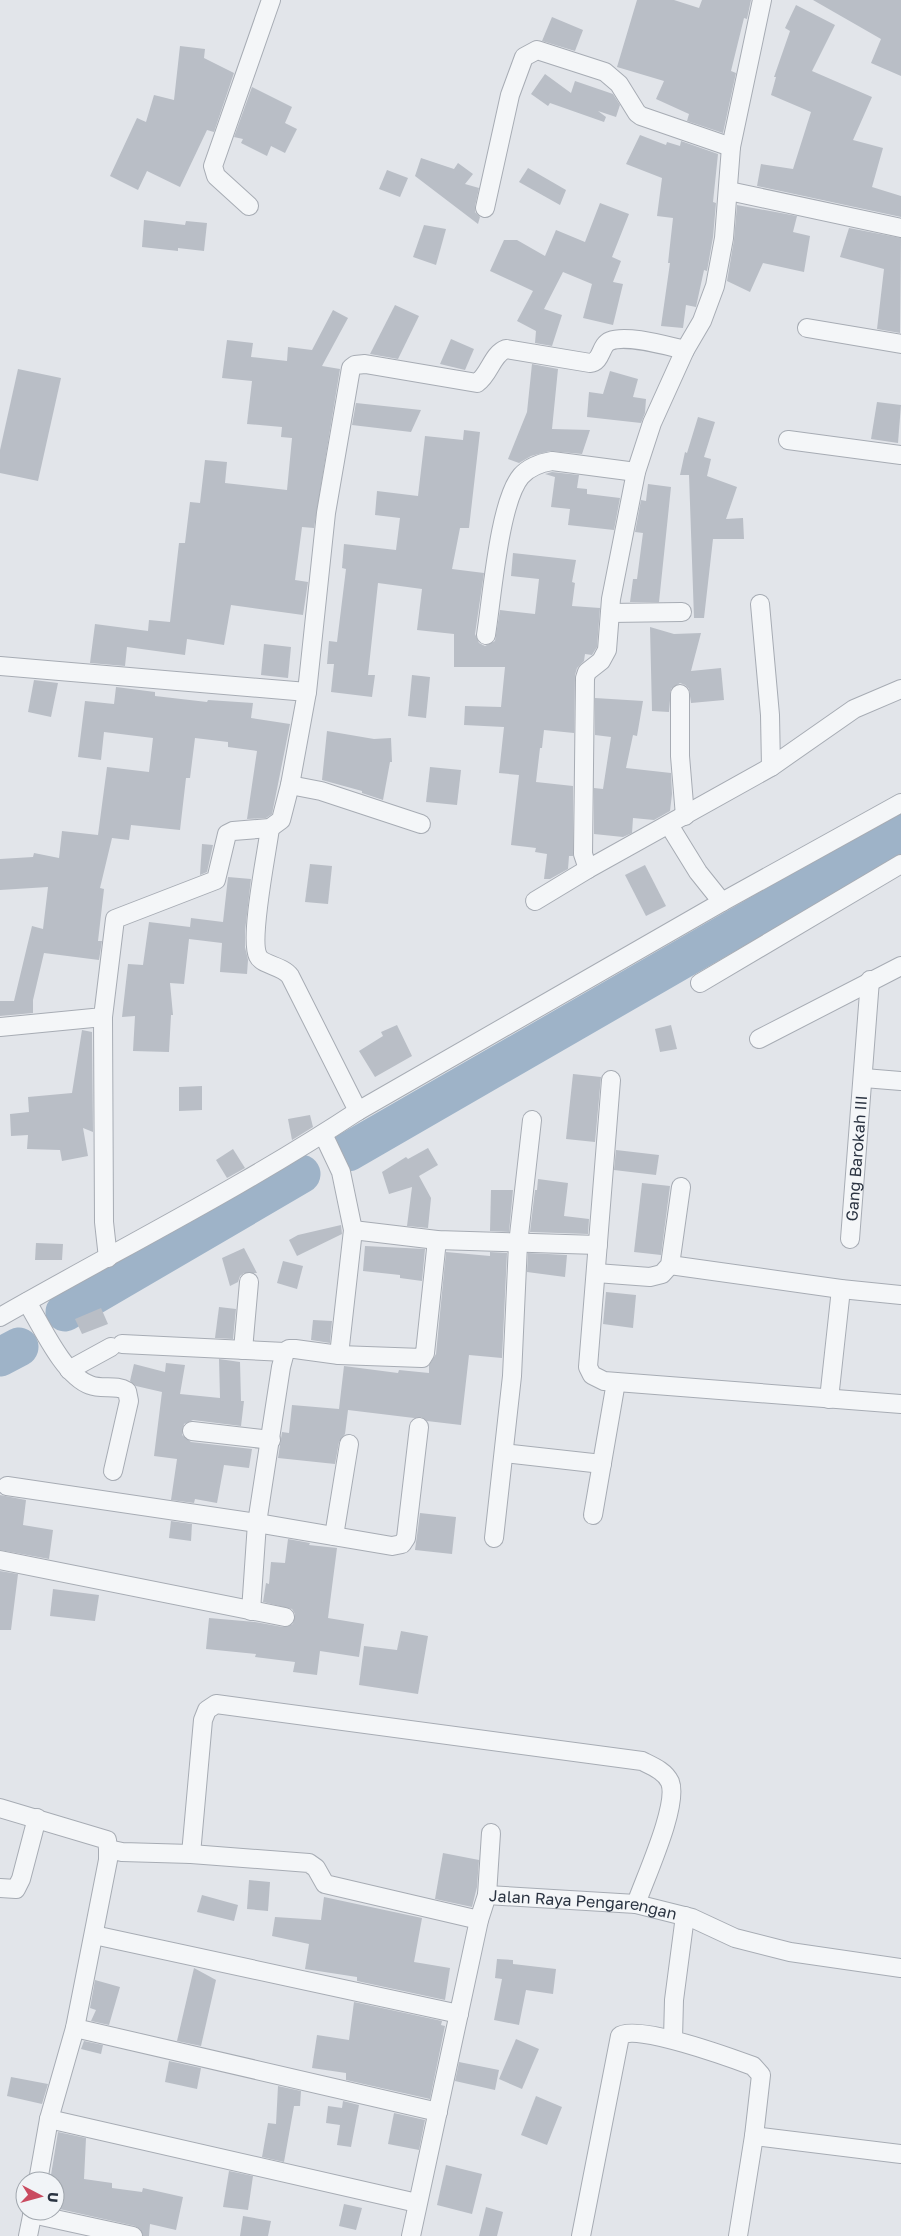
<svg xmlns="http://www.w3.org/2000/svg" width="901" height="2236" viewBox="0 0 901 2236" font-family="'Golos Text',sans-serif">
	<style>
		.lines { fill: none; stroke-linecap: round; stroke-linejoin: round }
		.river { stroke: #9eb3c8; stroke-width: 39 }
		.building { fill: #b9bec6 }
		.street-casing { stroke: #a7acb4; stroke-width: 20 }
		.street { stroke: #f4f6f8; stroke-width: 18 }
		.labels { text-anchor: middle; dominant-baseline: central; stroke-width: 4; stroke-linejoin: round; paint-order: stroke }
		.street-label { font-size: 16px; fill: #2a3341; stroke: #f1f4f7 }
	</style>
	<rect width="100%" height="100%" fill="#e2e5ea"/>
	<g class="lines">
		<g class="river">
			<path d="M348 1152 901 833"/>
			<path d="M65 1312 301 1174"/>
			<path d="M0 1357 19 1347"/>
		</g>
	</g>
	<g class="building">
		<path d="M637 0H674L699 8 702 0H751L747 19 744 18 731 71 736 73 723 133 687 121 689 114 656 99 664 81 617 67Z"/>
		<path d="M813 0H901V76L871 63 881 39Z"/>
		<path d="M796 5 835 25 812 71 872 97 853 140 883 148 872 187 901 196V217L757 186 761 164 793 169 811 112 771 95 776 77H774L790 31 785 28Z"/>
		<path d="M552 17 583 30 575 51 542 41Z"/>
		<path d="M180 46 205 49 204 58 234 73 214 132 207 130 180 187 147 171 138 190 110 176 137 118 146 122 154 95 174 100Z"/>
		<path d="M545 74 571 93 575 81 613 94 620 105 616 117 598 111 606 117 604 122 550 103 548 106 531 94Z"/>
		<path d="M252 87 292 107 285 123 297 129 285 153 271 146 267 156 241 143 243 139 234 137Z"/>
		<path d="M640 135 666 145 667 142 680 146 681 141 718 154 713 202 716 203 713 237 707 271 704 270 696 307 686 305 683 328 661 326 670 263H668L673 218 657 216 662 178 626 164Z"/>
		<path d="M421 158 454 169 458 163 473 174 465 184 479 188 475 206V212L480 217 478 224 415 176Z"/>
		<path d="M528 168 566 190 560 205 519 182Z"/>
		<path d="M387 170 408 178 400 197 379 189Z"/>
		<path d="M600 203 629 214 612 257 621 261 613 282 623 284 613 325 583 318 592 284 563 272 544 309 562 315 552 346 535 343 536 331 517 321 533 291 490 271 504 240H517L545 256 556 230 585 242Z"/>
		<path d="M737 205 797 216 793 232 810 236 804 272 763 263 750 292 727 281 734 240Z"/>
		<path d="M144 220 185 225 186 221 207 223 204 251 178 248V251L142 247Z"/>
		<path d="M424 225 446 229 436 265 413 257Z"/>
		<path d="M849 228 901 238 900 333 877 329 884 269 840 257Z"/>
		<path d="M395 305 419 316 398 359 370 354Z"/>
		<path d="M333 310 348 318 322 366 340 369 314 528 302 527 295 580 308 582 303 615 231 605 224 645 187 639 185 655 127 647 125 666 90 663 95 624 148 631 149 620 170 622 179 543H185L190 502 200 503 205 460 227 462 225 483 287 490 292 438 281 437 282 427 247 424 252 381 222 378 227 340 253 343 251 357 287 361 288 347 312 350Z"/>
		<path d="M451 339 474 349 465 370 440 364Z"/>
		<path d="M532 364 558 369 552 429 590 430 582 454 550 451 531 456 519 463 508 459 527 412Z"/>
		<path d="M18 369 61 378 38 481 0 473V450Z"/>
		<path d="M610 371 638 379 633 397 646 399 645 413 641 423 587 417 589 392 603 394Z"/>
		<path d="M877 402 901 405 898 443 871 439Z"/>
		<path d="M356 403 421 410 411 432 352 425Z"/>
		<path d="M698 417 715 422 704 457 711 459 707 476 737 487 726 519 743 518 744 539H713L704 618H694L689 475H680L685 452 687 453Z"/>
		<path d="M464 430 480 432 469 528H460L452 569 484 573 475 634 479 643 485 646 495 641 500 610 535 614 539 579 511 576 513 553 576 560 572 582 575 583 572 606 600 608 597 647 592 655 585 654 584 661 577 668 575 675 574 733 544 730 542 748H540L536 782 573 786V856H569L568 869 550 879H544L547 854 535 852 536 848 511 845 519 775 499 773 504 727 464 725 465 706 501 707 505 667H454V634L417 630 422 589 378 583 368 675H375L372 697 331 692 334 664H327L329 641 337 642 346 569 342 568 344 544 396 550 400 518 375 515 377 491 418 496 425 436 463 440Z"/>
		<path d="M552 472 579 475 577 488 587 489V494L620 498 614 530 568 525 570 509 551 507 555 477 545 474Z"/>
		<path d="M648 484 671 487 659 602H630L633 579H637L643 533 635 532 641 500 646 501Z"/>
		<path d="M650 627 674 634 701 633 691 671 721 668 724 700 691 703 689 689 685 685 680 683 671 689 669 712 652 711Z"/>
		<path d="M264 644 291 647 288 678 261 675Z"/>
		<path d="M412 675 430 677 426 718 408 716Z"/>
		<path d="M34 680 58 683 51 717 28 712Z"/>
		<path d="M116 687 155 692V696L207 702 208 700 253 703 251 718 290 724 272 814 266 818 247 819 257 751 228 747V742L195 738 190 778H186L180 830 131 825 129 840 112 838 100 888 104 889 98 941H102L99 960 44 953 33 1000V1013L0 1016V1001H14L32 926 43 929 48 887 0 890V859L33 857 34 853 59 858 62 831 98 835 107 767 149 772 153 738 104 732 101 760 78 757 85 701 114 704Z"/>
		<path d="M595 698 643 701 637 736 633 735 626 768 671 773 672 794 670 811 654 820 633 818 632 833 623 837 594 834V788L603 789 611 737 595 735Z"/>
		<path d="M327 731 374 739 391 738 392 762H390L383 800 362 793V791L322 780Z"/>
		<path d="M430 767 461 770 457 805 426 802Z"/>
		<path d="M202 844 213 845 207 872 200 875Z"/>
		<path d="M310 864 332 866 328 904 305 902Z"/>
		<path d="M645 865 666 906 646 916 625 875Z"/>
		<path d="M228 877 251 879 245 931V947L248 960 247 974 220 972 222 943 189 939 184 984 170 983 173 1015H171L169 1052 133 1051 135 1016 122 1017 128 964 143 965 149 922 190 927 191 918 223 922Z"/>
		<path d="M397 1025 412 1056 375 1077 359 1051 383 1036 381 1032Z"/>
		<path d="M671 1025 677 1049 660 1052 655 1029Z"/>
		<path d="M82 1030 92 1032 93 1132 83 1128 88 1156 62 1161 60 1150 27 1149 28 1135 11 1136 10 1114 29 1112 28 1097 72 1093Z"/>
		<path d="M573 1074 601 1077 595 1142 566 1139Z"/>
		<path d="M202 1086V1110L179 1111V1087Z"/>
		<path d="M310 1115 313 1127 292 1140 288 1119Z"/>
		<path d="M428 1148 438 1165 419 1176 431 1198 428 1228 407 1226 412 1187 389 1194 382 1172 406 1157 408 1159Z"/>
		<path d="M233 1149 245 1168 227 1178 216 1160Z"/>
		<path d="M616 1150 659 1155 656 1175 614 1170Z"/>
		<path d="M538 1179 568 1183 564 1216 589 1219 588 1234 530 1232 535 1190H537Z"/>
		<path d="M642 1183 670 1186 661 1255 634 1252Z"/>
		<path d="M491 1190H513L509 1232 490 1231Z"/>
		<path d="M341 1225 342 1234 297 1256 289 1240 298 1235Z"/>
		<path d="M36 1243 63 1244 62 1260H35Z"/>
		<path d="M365 1246 425 1249 422 1281 400 1278V1275L363 1271Z"/>
		<path d="M244 1248 257 1273H244L240 1276 238 1282 230 1286 222 1258Z"/>
		<path d="M446 1252 490 1256V1252L507 1253 502 1358 469 1355 461 1425 427 1421 421 1417 414 1418 348 1410 345 1434 339 1442 335 1464 278 1458 282 1432 289 1433 292 1405 339 1409 344 1366 398 1373 399 1370 429 1373V1365L436 1354Z"/>
		<path d="M528 1253 567 1255 565 1277 527 1272Z"/>
		<path d="M283 1261 303 1266 297 1289 277 1283Z"/>
		<path d="M606 1292 636 1295 633 1328 603 1324Z"/>
		<path d="M219 1307 236 1309 233 1339 215 1338Z"/>
		<path d="M101 1308 108 1324 82 1334 75 1319Z"/>
		<path d="M313 1320 332 1321 330 1343 311 1340Z"/>
		<path d="M219 1359 240 1362 241 1401H244L241 1426 193 1420 184 1424 182 1435 191 1442 252 1449 249 1468 224 1465 217 1503 195 1499 194 1503 171 1500 177 1459 154 1456 162 1392 136 1386 130 1381 134 1364 165 1372 166 1363 185 1365 180 1394 220 1398Z"/>
		<path d="M0 1495 26 1500 23 1525 53 1530 49 1559 0 1550Z"/>
		<path d="M420 1513 456 1517 452 1554 415 1550Z"/>
		<path d="M171 1521 192 1524 191 1541 169 1538Z"/>
		<path d="M288 1539 310 1543 309 1545 337 1548 328 1618 364 1624 359 1657 320 1651 317 1675 293 1672 295 1662 255 1657 256 1654 206 1649 209 1618 255 1622 283 1627 293 1624 295 1614 292 1609 263 1602 266 1583 269 1584 271 1562 285 1563Z"/>
		<path d="M0 1571 18 1574 11 1630H0Z"/>
		<path d="M53 1589 99 1595 95 1621 50 1616Z"/>
		<path d="M401 1631 428 1636 418 1694 359 1685 364 1646 397 1650Z"/>
		<path d="M443 1853 479 1860 477 1887 472 1907 435 1899Z"/>
		<path d="M249 1880 270 1882 268 1911 247 1909Z"/>
		<path d="M202 1895 238 1905 234 1921 197 1912Z"/>
		<path d="M324 1897 422 1918 414 1962 450 1968 445 2000 357 1981V1977L305 1969 309 1944 272 1936 275 1917 321 1920Z"/>
		<path d="M497 1959 513 1960V1964L556 1969 553 1994 526 1990 519 2025 494 2020 502 1979 495 1978Z"/>
		<path d="M194 1968 216 1980 201 2046 177 2041Z"/>
		<path d="M95 1980 120 1987 109 2025 91 2021 96 2010 90 2008Z"/>
		<path d="M354 2002 442 2021 441 2025 445 2026 430 2099 346 2080V2073L312 2068 317 2035 349 2040Z"/>
		<path d="M516 2039 539 2049 522 2089 499 2079Z"/>
		<path d="M84 2041 103 2045 101 2054 81 2049Z"/>
		<path d="M169 2061 201 2068 197 2089 165 2082Z"/>
		<path d="M459 2062 499 2070 495 2090 455 2081Z"/>
		<path d="M11 2077 48 2084 42 2104 7 2096Z"/>
		<path d="M278 2086 301 2091 300 2106H294L284 2162 262 2157 268 2123 276 2124Z"/>
		<path d="M536 2096 562 2107 547 2145 521 2135Z"/>
		<path d="M343 2101 359 2105 351 2147 337 2145 340 2125 326 2123 328 2106 342 2108Z"/>
		<path d="M394 2113 425 2120 419 2150 388 2144Z"/>
		<path d="M58 2132 86 2138 84 2179 112 2183V2188L142 2192 143 2188 183 2197 176 2230 150 2224 149 2236H143L140 2229 135 2226 55 2208V2181H50Z"/>
		<path d="M446 2165 482 2174 472 2214 437 2205Z"/>
		<path d="M229 2171 253 2176 248 2210 223 2207Z"/>
		<path d="M344 2204 362 2208 356 2230 339 2226Z"/>
		<path d="M486 2207 503 2212 497 2236H479Z"/>
		<path d="M243 2216 271 2221 268 2236H240Z"/>
	</g>
	<g class="lines">
		<g class="street-casing">
			<g id="street">
				<path d="M762 0 731 147 724 238 715 286 702 321 685 350 652 423 636 472 611 599 607 650 601 661 587 672 585 678 583 854 588 869 771 767 854 709 901 689"/>
				<path d="M729 191 901 228"/>
				<path d="M249 206 216 176 213 166 271 0"/>
				<path d="M485 208 510 95 524 57 537 50 605 72 619 84 637 113 641 116 731 147"/>
				<path d="M807 328 901 344"/>
				<path d="M788 440 901 455"/>
				<path d="M760 604 770 715 771 767"/>
				<path d="M610 613 682 612"/>
				<path d="M486 635C492 598 499 502 521 476 529 467 540 463 552 461L636 472"/>
				<path d="M0 666 307 692"/>
				<path d="M680 694V756L685 816"/>
				<path d="M290 785 321 791 421 824"/>
				<path d="M669 825 698 872 722 902"/>
				<path d="M270 828C267 852 249 939 258 956 262 965 283 966 290 976L358 1111"/>
				<path d="M535 901 588 869"/>
				<path d="M700 983 901 864"/>
				<path d="M103 1017 104 1222 108 1258"/>
				<path d="M0 1027 103 1017 115 919 216 880 227 834 233 831 270 828 281 820 290 785 307 692 326 513 351 368 355 365 365 364 477 383C490 374 492 354 506 349L590 363C602 362 600 345 610 341 627 334 667 346 685 350"/>
				<path d="M759 1039 901 966"/>
				<path d="M864 1078 901 1081"/>
				<path d="M611 1080 588 1367 592 1375 604 1381 901 1404"/>
				<path d="M323 1134 341 1172 353 1230 339 1355"/>
				<path d="M353 1230 437 1240 598 1245"/>
				<path id="s1" d="M850 1239 870 980"/>
				<path d="M670 1265 841 1289 901 1295"/>
				<path d="M596 1273 650 1277 662 1274 670 1265 681 1187"/>
				<path d="M27 1302C41 1325 64 1376 90 1385 102 1390 116 1384 127 1391L129 1401 113 1471"/>
				<path d="M0 1317C119 1249 243 1187 358 1111L722 902 901 803"/>
				<path d="M122 1344 285 1352 289 1349H295L339 1355 422 1358 425 1353 437 1240"/>
				<path d="M243 1350 249 1282"/>
				<path d="M69 1370 111 1347"/>
				<path d="M829 1399 841 1289"/>
				<path d="M192 1431 271 1440"/>
				<path d="M504 1453 602 1464"/>
				<path d="M7 1486 257 1523 392 1546 402 1544 406 1538 419 1427"/>
				<path d="M593 1515 616 1382"/>
				<path d="M334 1536 349 1444"/>
				<path d="M494 1538 512 1376 518 1244 532 1120"/>
				<path d="M0 1560 285 1617"/>
				<path d="M251 1611 257 1523 281 1367 285 1352"/>
				<path d="M0 1808 107 1840 108 1849"/>
				<path d="M191 1854 203 1720 207 1710 216 1704 642 1761C652 1766 665 1771 670 1782 679 1805 645 1878 636 1904"/>
				<path d="M0 1888 16 1889 21 1879 37 1818"/>
				<path d="M487 1895 491 1833"/>
				<path d="M94 1935 459 2014"/>
				<path d="M75 2028 438 2112"/>
				<path d="M673 2039 674 2000 685 1916"/>
				<path d="M49 2119 417 2203"/>
				<path d="M754 2136 901 2154"/>
				<path d="M38 2181 49 2119 75 2028 108 1860V1849L122 1852 191 1854 309 1863 316 1868 325 1884 479 1920"/>
				<path d="M32 2214 133 2236"/>
				<path d="M28 2236 33 2211"/>
				<path id="s2" d="M411 2236 479 1920 487 1895 636 1904 692 1918 735 1938 790 1952 901 1968"/>
				<path d="M581 2236 620 2036C633 2022 734 2059 753 2066L761 2075 754 2136 738 2236"/>
			</g>
		</g>
		<use href="#street" class="street"/>
	</g>
	<g class="labels">
		<g class="street-label">
			<text stroke="none"><textPath href="#s1" startOffset="81">Gang Barokah III</textPath></text>
			<text stroke="none"><textPath href="#s2" startOffset="446">Jalan Raya Pengarengan</textPath></text>
		</g>
	</g>
	<g transform="translate(40 2196) rotate(96)"><circle r="24" fill="#f1f4f7" stroke="#a1a7ae"/>
	<path d="M0-4L9 19L0 12L-9 19Z" fill="#ca4b60"/>
	<text y="-8" font-size="14" font-weight="bold" text-anchor="middle" fill="#2a3341">U</text>
	</g>
</svg>
